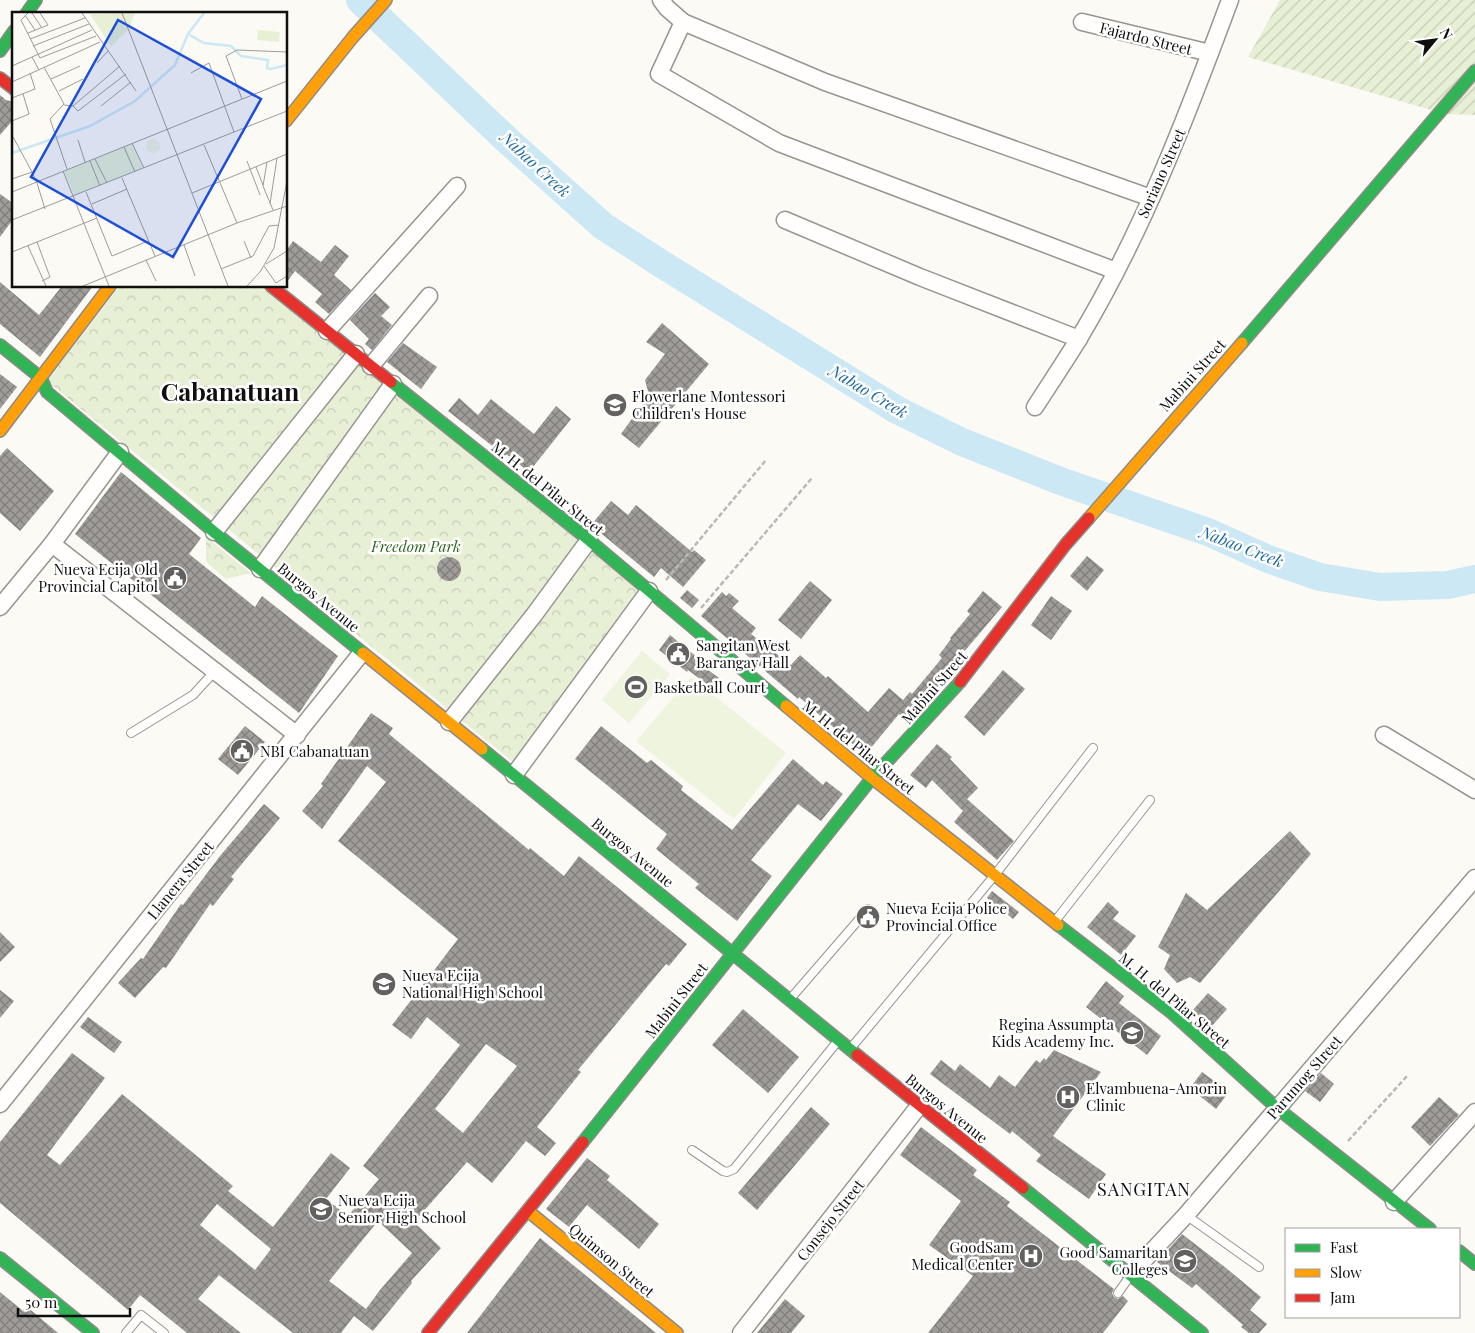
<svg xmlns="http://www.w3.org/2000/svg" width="1475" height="1333" viewBox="0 0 1475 1333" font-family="'Playfair Display',serif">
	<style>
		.park { fill: url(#park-crowns) }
		.garden { fill: url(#garden-furrows) }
		.pitch { fill: #eff4df }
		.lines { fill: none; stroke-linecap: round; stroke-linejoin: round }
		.river { stroke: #cce8f4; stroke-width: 28 }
		.building { fill: url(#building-cross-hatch); fill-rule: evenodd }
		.lane-casing { stroke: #969592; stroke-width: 10 }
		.street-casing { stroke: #969592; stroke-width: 19 }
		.fast-casing { stroke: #8c8b89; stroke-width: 14 }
		.slow-casing { stroke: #8c8b89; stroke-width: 14 }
		.jam-casing { stroke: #8c8b89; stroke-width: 14 }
		.path { stroke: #b9b9b8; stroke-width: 2.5; stroke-dasharray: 5 2.5; stroke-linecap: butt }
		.lane { stroke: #fffefd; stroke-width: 8 }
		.street { stroke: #fffefd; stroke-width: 16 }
		.fast { stroke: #30b455; stroke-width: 11 }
		.slow { stroke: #ff9f0a; stroke-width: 11 }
		.jam { stroke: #e5322d; stroke-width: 11 }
		.labels { text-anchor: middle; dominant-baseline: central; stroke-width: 5; stroke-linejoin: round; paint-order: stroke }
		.street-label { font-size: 15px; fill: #0f0f0f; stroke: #fff }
		.poi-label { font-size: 15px; fill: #0f0f0f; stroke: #fff; text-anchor: start }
		.park-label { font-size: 15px; font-style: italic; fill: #326520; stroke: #fff }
		.water-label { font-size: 16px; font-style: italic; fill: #1b6b9d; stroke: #fff }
		.quarter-label { font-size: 18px; letter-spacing: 1px; fill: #0f0f0f; stroke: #fff }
		.town-label { font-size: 25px; font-weight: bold; fill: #0f0f0f; stroke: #fff }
		.inset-river { fill: none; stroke: #cce8f4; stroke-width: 2.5 }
		.inset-road { fill: none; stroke: #9d9c98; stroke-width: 1 }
		.view { fill: #1d4ed8; fill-opacity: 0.15; stroke: #1d4ed8; stroke-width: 2.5 }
		.inset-edge { fill: none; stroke: #0f0f0f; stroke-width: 2.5 }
	</style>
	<defs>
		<pattern id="park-crowns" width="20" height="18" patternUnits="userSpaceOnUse" patternTransform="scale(1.25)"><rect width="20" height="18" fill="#e7f0d5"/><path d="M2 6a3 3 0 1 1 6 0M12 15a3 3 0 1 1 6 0" fill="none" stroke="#c5cdb6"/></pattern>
		<pattern id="garden-furrows" width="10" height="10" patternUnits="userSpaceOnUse" patternTransform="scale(1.25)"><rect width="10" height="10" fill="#e7f0d5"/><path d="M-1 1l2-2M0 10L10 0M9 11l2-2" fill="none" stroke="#c5cdb6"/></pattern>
		<pattern id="building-cross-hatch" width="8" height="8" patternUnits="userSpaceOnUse" patternTransform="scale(1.25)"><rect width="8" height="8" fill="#9f9c99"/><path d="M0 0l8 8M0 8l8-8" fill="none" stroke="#807e7b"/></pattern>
	</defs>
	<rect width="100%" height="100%" fill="#fcfaf4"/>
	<g class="park">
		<path d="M120 286H264L644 593 514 763 47 381Z"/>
		<path d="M206 537 251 573 226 579 206 562Z"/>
	</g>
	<path class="garden" d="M1280 0H1475V115L1445 114 1248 57Z"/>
	<g class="pitch">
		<path d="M642 651 670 674 629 723 602 700Z"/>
		<path d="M691 677 786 753 734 819 636 741Z"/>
	</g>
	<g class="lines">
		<path class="river" d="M360 0 507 140 603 226 660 263 897 410 962 442 1063 482 1208 532 1268 559 1320 577 1380 587 1448 585 1475 579"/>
	</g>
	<g class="building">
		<path d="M0 95 6 100 14 102V119L0 135Z"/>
		<path d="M0 194 14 204V218L0 237Z"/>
		<path d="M293 241 321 262 335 245 349 256 334 275 351 290 329 314 315 302 322 294 295 271 287 282 286 281V251Z"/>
		<path d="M0 282 39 315 62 286H93L40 357 0 324Z"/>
		<path d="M375 293 390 307 381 316 392 325 372 350 365 344 369 339 350 320Z"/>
		<path d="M662 323 709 364 639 448 621 434 649 395 645 380 665 354 646 342Z"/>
		<path d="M403 343 437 367 421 389 387 362Z"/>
		<path d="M0 374 17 387 0 409Z"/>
		<path d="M459 398 478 415 491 399 534 434 556 406 571 419 529 472 506 454 505 456 448 411Z"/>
		<path d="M7 448 54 491 20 531 0 513V456Z"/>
		<path d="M121 472 201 538 189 554 255 607 262 596 338 656 299 713 75 534Z"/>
		<path d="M611 501 628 515 636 505 692 552 694 550 706 560 683 587 661 568 654 577 591 525Z"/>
		<path d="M1087 556 1104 570 1087 591 1070 576Z"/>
		<circle cx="449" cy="569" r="12"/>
		<path d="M810 581 832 600 801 639 778 620Z"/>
		<path d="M687 590 699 600 692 608 680 598Z"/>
		<path d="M983 591 1002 607 963 653 944 680 907 721 899 714 865 755 799 697 798 699 701 616 722 592 726 596 729 593 739 601 732 608 756 628 751 634 791 665 800 655 826 678 828 676 868 712 889 688 903 700 910 692 912 694 942 658 939 655 951 639 950 638 970 614 967 611Z"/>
		<path d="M1051 596 1072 611 1051 640 1031 625Z"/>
		<path d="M670 635 698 658 696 661 719 678 712 688 688 670 687 672 659 650Z"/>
		<path d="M1003 670 1025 689 984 736 964 717Z"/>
		<path d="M371 713 393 728 389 734 529 850 530 848 564 876 579 856 687 944 669 966 666 964 578 1070 581 1072 537 1127 556 1143 545 1156 526 1141 492 1183 467 1162 414 1222 441 1248 411 1281 412 1283 373 1331 354 1316 341 1333H293L219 1275 198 1299 241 1333H187L140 1295 128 1310 0 1203V1142L72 1053 105 1078 47 1155 60 1165 122 1094 233 1186 228 1191 273 1227 331 1153 350 1168 326 1199 348 1216 379 1179 363 1166 460 1045 427 1017 411 1039 392 1025 458 939 338 841 386 782 367 766 322 829 302 811 323 786 321 784ZM486 1044 517 1066 463 1133 435 1109ZM217 1204 271 1249 255 1270 200 1225ZM378 1221 412 1253 380 1290 366 1309 329 1281Z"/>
		<path d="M245 726 265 742 238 775 218 759Z"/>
		<path d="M601 726 647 763 651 760 683 786 681 790 732 830 793 759 823 785 826 781 843 794 821 821 798 804 751 860 772 876 737 921 695 888 699 884 656 849 667 834 575 759Z"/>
		<path d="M937 744 952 757 950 759 978 788 967 799 1014 841 997 860 954 822 963 811 932 780 926 788 910 775Z"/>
		<path d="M264 804 280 818 231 877 234 879 213 906 210 904 166 968 163 967 135 998 118 983 141 958 143 959 181 904 183 905 220 856Z"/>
		<path d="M1290 831 1311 854 1200 983 1190 977 1177 983 1164 969 1170 955 1158 947 1186 893 1207 910Z"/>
		<path d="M992 891 1019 912 1013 919 987 898Z"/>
		<path d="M1108 902 1119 912 1113 919 1136 936 1121 955 1087 927Z"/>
		<path d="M0 932 15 947 0 962Z"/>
		<path d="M1106 981 1124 996 1119 1003 1161 1036 1147 1055 1086 1007Z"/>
		<path d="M0 990 14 1001 0 1018Z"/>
		<path d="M1208 993 1227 1009 1211 1027 1192 1011Z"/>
		<path d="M743 1009 799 1057 768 1093 712 1045Z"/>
		<path d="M88 1017 122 1042 114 1053 80 1027Z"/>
		<path d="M1054 1050 1101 1072 1053 1136 1106 1174 1089 1199 1036 1161 1041 1155 1012 1131 1010 1134 930 1074 941 1060 955 1071 960 1064 990 1088 999 1075 1015 1087 1036 1060 1040 1063 1044 1058 1046 1060Z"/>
		<path d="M1202 1072 1229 1092 1216 1109 1190 1088Z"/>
		<path d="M1321 1073 1334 1084 1320 1102 1305 1091Z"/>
		<path d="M1439 1097 1459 1115 1430 1146 1411 1127Z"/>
		<path d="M811 1107 830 1124 757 1210 738 1193Z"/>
		<path d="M921 1127 977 1170 973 1175 1010 1202 1007 1206 1114 1289 1112 1293 1114 1297 1118 1299 1123 1296 1128 1301 1103 1333H928L973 1276 929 1245 961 1201 900 1155Z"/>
		<path d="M587 1158 610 1176 607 1180 659 1224 639 1249 587 1205 569 1227 546 1209Z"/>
		<path d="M1182 1234 1226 1268 1261 1297 1250 1310 1267 1324 1259 1333H1249L1241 1327 1243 1325 1196 1284 1192 1288 1157 1262Z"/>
		<path d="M540 1238 656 1333H467Z"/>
		<path d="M0 1292 23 1311 26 1306 58 1333H0Z"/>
		<path d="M785 1299 805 1316 791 1333H757Z"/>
	</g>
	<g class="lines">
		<g class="lane-casing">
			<g id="lane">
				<path d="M131 733 193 695 215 671"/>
				<path d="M1056 920 1150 800"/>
				<path d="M791 998 868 909"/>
				<path d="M851 1048 994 876 1093 748"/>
				<path d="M692 1150 723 1171 727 1172 734 1169 837 1042"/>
				<path d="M1186 1215 1259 1267"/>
				<path d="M1118 1293 1130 1276"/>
				<path d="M126 1333 141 1315 164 1333"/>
			</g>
		</g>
		<g class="street-casing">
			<g id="street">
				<path d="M661 0 667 8 683 22 659 74 779 143 1116 271"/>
				<path d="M683 22 825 82 1151 198"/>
				<path d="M1082 22 1210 53"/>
				<path d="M785 220 920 277 1079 339"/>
				<path d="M327 331 457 186"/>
				<path d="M371 366 429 296"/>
				<path d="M1035 407C1049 385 1064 363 1078 340 1142 234 1187 116 1230 0"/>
				<path d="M214 532 356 354"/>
				<path d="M52 544 297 735"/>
				<path d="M260 569 393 384"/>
				<path d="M0 607 52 544 120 452"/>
				<path d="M449 722 534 615 589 540"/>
				<path d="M1384 735 1475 790"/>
				<path d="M514 775 649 591"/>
				<path d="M0 1104 360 655"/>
				<path d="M1394 1202 1475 1112"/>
				<path d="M1131 1274 1186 1215 1475 878"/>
				<path d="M741 1333 919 1106"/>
			</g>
		</g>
		<g class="fast-casing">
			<g id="fast">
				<path d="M26 14 36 0"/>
				<path d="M0 51 14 31"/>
				<path d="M1242 343 1475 71"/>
				<path d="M0 345 41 378 47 392 214 532 363 653"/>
				<path d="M391 382 589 540 786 706"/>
				<path d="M482 749 857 1055"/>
				<path d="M1058 925 1172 1013 1277 1108 1430 1229"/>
				<path d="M583 1142 872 778 960 682"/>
				<path d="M1023 1188 1202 1333"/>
				<path d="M1459 1251 1475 1264"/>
				<path d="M0 1258 93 1333"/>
			</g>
		</g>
		<g class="slow-casing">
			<g id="slow">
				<path d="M286 121 353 37 386 0"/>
				<path d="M0 431 110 286"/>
				<path d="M1089 518 1242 343"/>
				<path d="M363 653 482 749"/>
				<path d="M786 706 872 778 1058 925"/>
				<path d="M528 1211 677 1333"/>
			</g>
		</g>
		<g class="jam-casing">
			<g id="jam">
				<path d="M0 78 14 89"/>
				<path d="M271 286 391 382"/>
				<path d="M960 682 1066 544 1089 518"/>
				<path d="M857 1055 1023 1188"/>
				<path d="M428 1333 583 1142"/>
			</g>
		</g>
		<g class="path">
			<path d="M666 580 766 460"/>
			<path d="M701 608 812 478"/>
			<path d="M1348 1141 1408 1075"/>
		</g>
		<use href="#lane" class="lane"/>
		<use href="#street" class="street"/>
		<use href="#fast" class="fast"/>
		<use href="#slow" class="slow"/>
		<use href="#jam" class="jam"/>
	</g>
	<defs>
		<g id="school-disc" transform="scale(1.25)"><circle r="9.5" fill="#62615f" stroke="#fff"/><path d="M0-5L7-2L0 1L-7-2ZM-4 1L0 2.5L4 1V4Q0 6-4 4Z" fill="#fff"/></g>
		<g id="civic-disc" transform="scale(1.25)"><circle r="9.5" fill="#62615f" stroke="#fff"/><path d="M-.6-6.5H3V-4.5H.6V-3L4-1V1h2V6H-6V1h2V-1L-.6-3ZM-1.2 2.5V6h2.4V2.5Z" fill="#fff"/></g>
		<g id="stadium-disc" transform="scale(1.25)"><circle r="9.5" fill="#62615f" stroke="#fff"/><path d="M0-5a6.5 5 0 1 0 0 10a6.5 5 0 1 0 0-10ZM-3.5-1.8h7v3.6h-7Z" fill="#fff"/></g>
		<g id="hospital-disc" transform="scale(1.25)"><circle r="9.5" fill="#62615f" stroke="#fff"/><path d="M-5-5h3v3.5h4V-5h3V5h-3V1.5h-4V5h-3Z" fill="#fff"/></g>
		<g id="university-disc" transform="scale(1.25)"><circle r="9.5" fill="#62615f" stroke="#fff"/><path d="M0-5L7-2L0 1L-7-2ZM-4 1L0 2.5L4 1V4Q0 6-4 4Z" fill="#fff"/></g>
	</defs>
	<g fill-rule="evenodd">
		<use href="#school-disc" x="615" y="405"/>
		<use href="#civic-disc" x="175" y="578"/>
		<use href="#civic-disc" x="678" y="654"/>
		<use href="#stadium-disc" x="636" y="687"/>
		<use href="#civic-disc" x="242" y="751"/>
		<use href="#civic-disc" x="868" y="917"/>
		<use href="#school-disc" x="384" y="984"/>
		<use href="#school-disc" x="1132" y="1033"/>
		<use href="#hospital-disc" x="1068" y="1097"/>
		<use href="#school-disc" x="321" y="1209"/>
		<use href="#hospital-disc" x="1031" y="1256"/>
		<use href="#university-disc" x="1185" y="1261"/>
	</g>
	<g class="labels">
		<g class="street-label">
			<text transform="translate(1146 38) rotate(14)">Fajardo Street</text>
			<text transform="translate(1161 173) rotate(-66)">Soriano Street</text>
			<text transform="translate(1192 375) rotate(-48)">Mabini Street</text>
			<text transform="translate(548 488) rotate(39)">M. H. del Pilar Street</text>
			<text transform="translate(319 597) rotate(39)">Burgos Avenue</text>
			<text transform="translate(934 687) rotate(-49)">Mabini Street</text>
			<text transform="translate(859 747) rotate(39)">M. H. del Pilar Street</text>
			<text transform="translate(633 852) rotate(39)">Burgos Avenue</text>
			<text transform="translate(180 880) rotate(-51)">Llanera Street</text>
			<text transform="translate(676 1000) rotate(-52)">Mabini Street</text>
			<text transform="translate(1175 1000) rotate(40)">M. H. del Pilar Street</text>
			<text transform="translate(1304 1077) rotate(-49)">Parumog Street</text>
			<text transform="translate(947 1108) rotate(39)">Burgos Avenue</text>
			<text transform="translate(830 1220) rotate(-52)">Consejo Street</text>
			<text transform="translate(612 1260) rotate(40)">Quimson Street</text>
		</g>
		<g class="poi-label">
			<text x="632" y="396">Flowerlane Montessori<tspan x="632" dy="17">Children's House</tspan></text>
			<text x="158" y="569" text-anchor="end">Nueva Ecija Old<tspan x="158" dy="17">Provincial Capitol</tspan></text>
			<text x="696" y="645">Sangitan West<tspan x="696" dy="17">Barangay Hall</tspan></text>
			<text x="654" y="687">Basketball Court</text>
			<text x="260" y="751">NBI Cabanatuan</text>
			<text x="886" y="908">Nueva Ecija Police<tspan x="886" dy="17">Provincial Office</tspan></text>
			<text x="402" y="975">Nueva Ecija<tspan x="402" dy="17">National High School</tspan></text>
			<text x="1114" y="1024" text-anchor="end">Regina Assumpta<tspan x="1114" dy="17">Kids Academy Inc.</tspan></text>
			<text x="1086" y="1088">Elvambuena-Amorin<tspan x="1086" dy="17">Clinic</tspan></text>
			<text x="338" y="1200">Nueva Ecija<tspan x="338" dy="17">Senior High School</tspan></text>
			<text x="1014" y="1247" text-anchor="end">GoodSam<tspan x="1014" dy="17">Medical Center</tspan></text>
			<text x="1168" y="1252" text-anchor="end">Good Samaritan<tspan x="1168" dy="17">Colleges</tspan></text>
		</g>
		<g class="park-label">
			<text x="416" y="546">Freedom Park</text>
		</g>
		<g class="water-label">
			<text transform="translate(536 164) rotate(43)">Nabao Creek</text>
			<text transform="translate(869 391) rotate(31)">Nabao Creek</text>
			<text transform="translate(1242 546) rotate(21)">Nabao Creek</text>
		</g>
		<g class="quarter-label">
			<text x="1144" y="1189">SANGITAN</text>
		</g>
		<g class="town-label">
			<text x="230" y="390">Cabanatuan</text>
		</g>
	</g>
	<g transform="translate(12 12)">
		<rect width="275" height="275" fill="#fcfaf4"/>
		<path d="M120 132 131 156 62 183 52 159Z" fill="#e7f0d5"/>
		<path d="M123 1 117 17 99 35 78 2ZM246 18 268 20 267 30 245 28Z" fill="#e7f0d5"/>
		<path d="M134 134a7 7 0 1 1 14 0a7 7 0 1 1-14 0Z" fill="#eff4df"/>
		<path class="inset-river" d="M176 22 192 31 219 34 229 44 256 48 255 56 259 57 275 53M0 141 78 114 123 89 163 53 176 22 192 1"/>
		<path class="inset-road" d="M16 1 9 8 28 46 84 24M20 1 30 16M70 1 124 79M110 1 216 274M13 3 23 18M16 21 36 13 28 1M18 27 73 6M21 34 77 12M20 45 80 18M85 51 96 39M0 54 20 45 27 58M32 55 52 92 38 107 55 157M179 61 197 51 222 120M39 67 68 54M0 70 88 30M47 79 71 67M0 86 23 77 18 61M230 87 214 44 225 38 275 40M52 93 61 94 66 99 114 62M61 94 108 54M89 94 119 70M0 109 17 102 11 82M0 123 20 160M66 128 73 150M120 131 132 156M192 133 225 211M112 135 123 160M83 147 95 171M78 149 88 174M235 149 248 183M255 150 251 174 261 198M244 155 251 173M51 159 97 274M110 166 143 244M0 167 20 160 25 171M25 171 33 197M0 180 275 69M74 180 100 244 136 229M180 181 275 142M80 192 115 177M258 192 265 146M0 208 275 99M232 229 239 246M25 230 38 265 30 269M172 233 183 264M16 234 34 274M0 240 85 206M134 248 144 269M254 252 275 239M252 254 264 271 275 264M209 257 241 244 257 214 267 213M71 274 225 211 275 194M235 274 248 260 262 236 275 169"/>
		<path class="view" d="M106 8 249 87 161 245 19 165Z"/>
		<rect width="275" height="275" class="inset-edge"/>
	</g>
	<rect x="1285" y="1228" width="175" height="90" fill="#ffffff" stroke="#9f9f9f"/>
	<rect x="1295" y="1244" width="25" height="8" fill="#30b455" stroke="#9f9f9f"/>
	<text x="1330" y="1253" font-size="15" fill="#0f0f0f">Fast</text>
	<rect x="1295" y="1269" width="25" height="8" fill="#ff9f0a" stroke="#9f9f9f"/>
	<text x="1330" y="1278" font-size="15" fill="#0f0f0f">Slow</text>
	<rect x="1295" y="1294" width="25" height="8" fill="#e5322d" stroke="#9f9f9f"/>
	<text x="1330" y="1303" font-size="15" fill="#0f0f0f">Jam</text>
	<g transform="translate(1435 40) rotate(61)" stroke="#ffffff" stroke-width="4" paint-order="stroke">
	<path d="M0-4L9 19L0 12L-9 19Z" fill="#0f0f0f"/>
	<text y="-8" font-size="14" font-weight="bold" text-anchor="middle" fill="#0f0f0f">N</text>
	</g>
	<path d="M18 1308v8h112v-8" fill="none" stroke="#0f0f0f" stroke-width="2.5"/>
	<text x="25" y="1308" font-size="15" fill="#0f0f0f" stroke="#ffffff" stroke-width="4" paint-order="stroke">50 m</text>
</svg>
